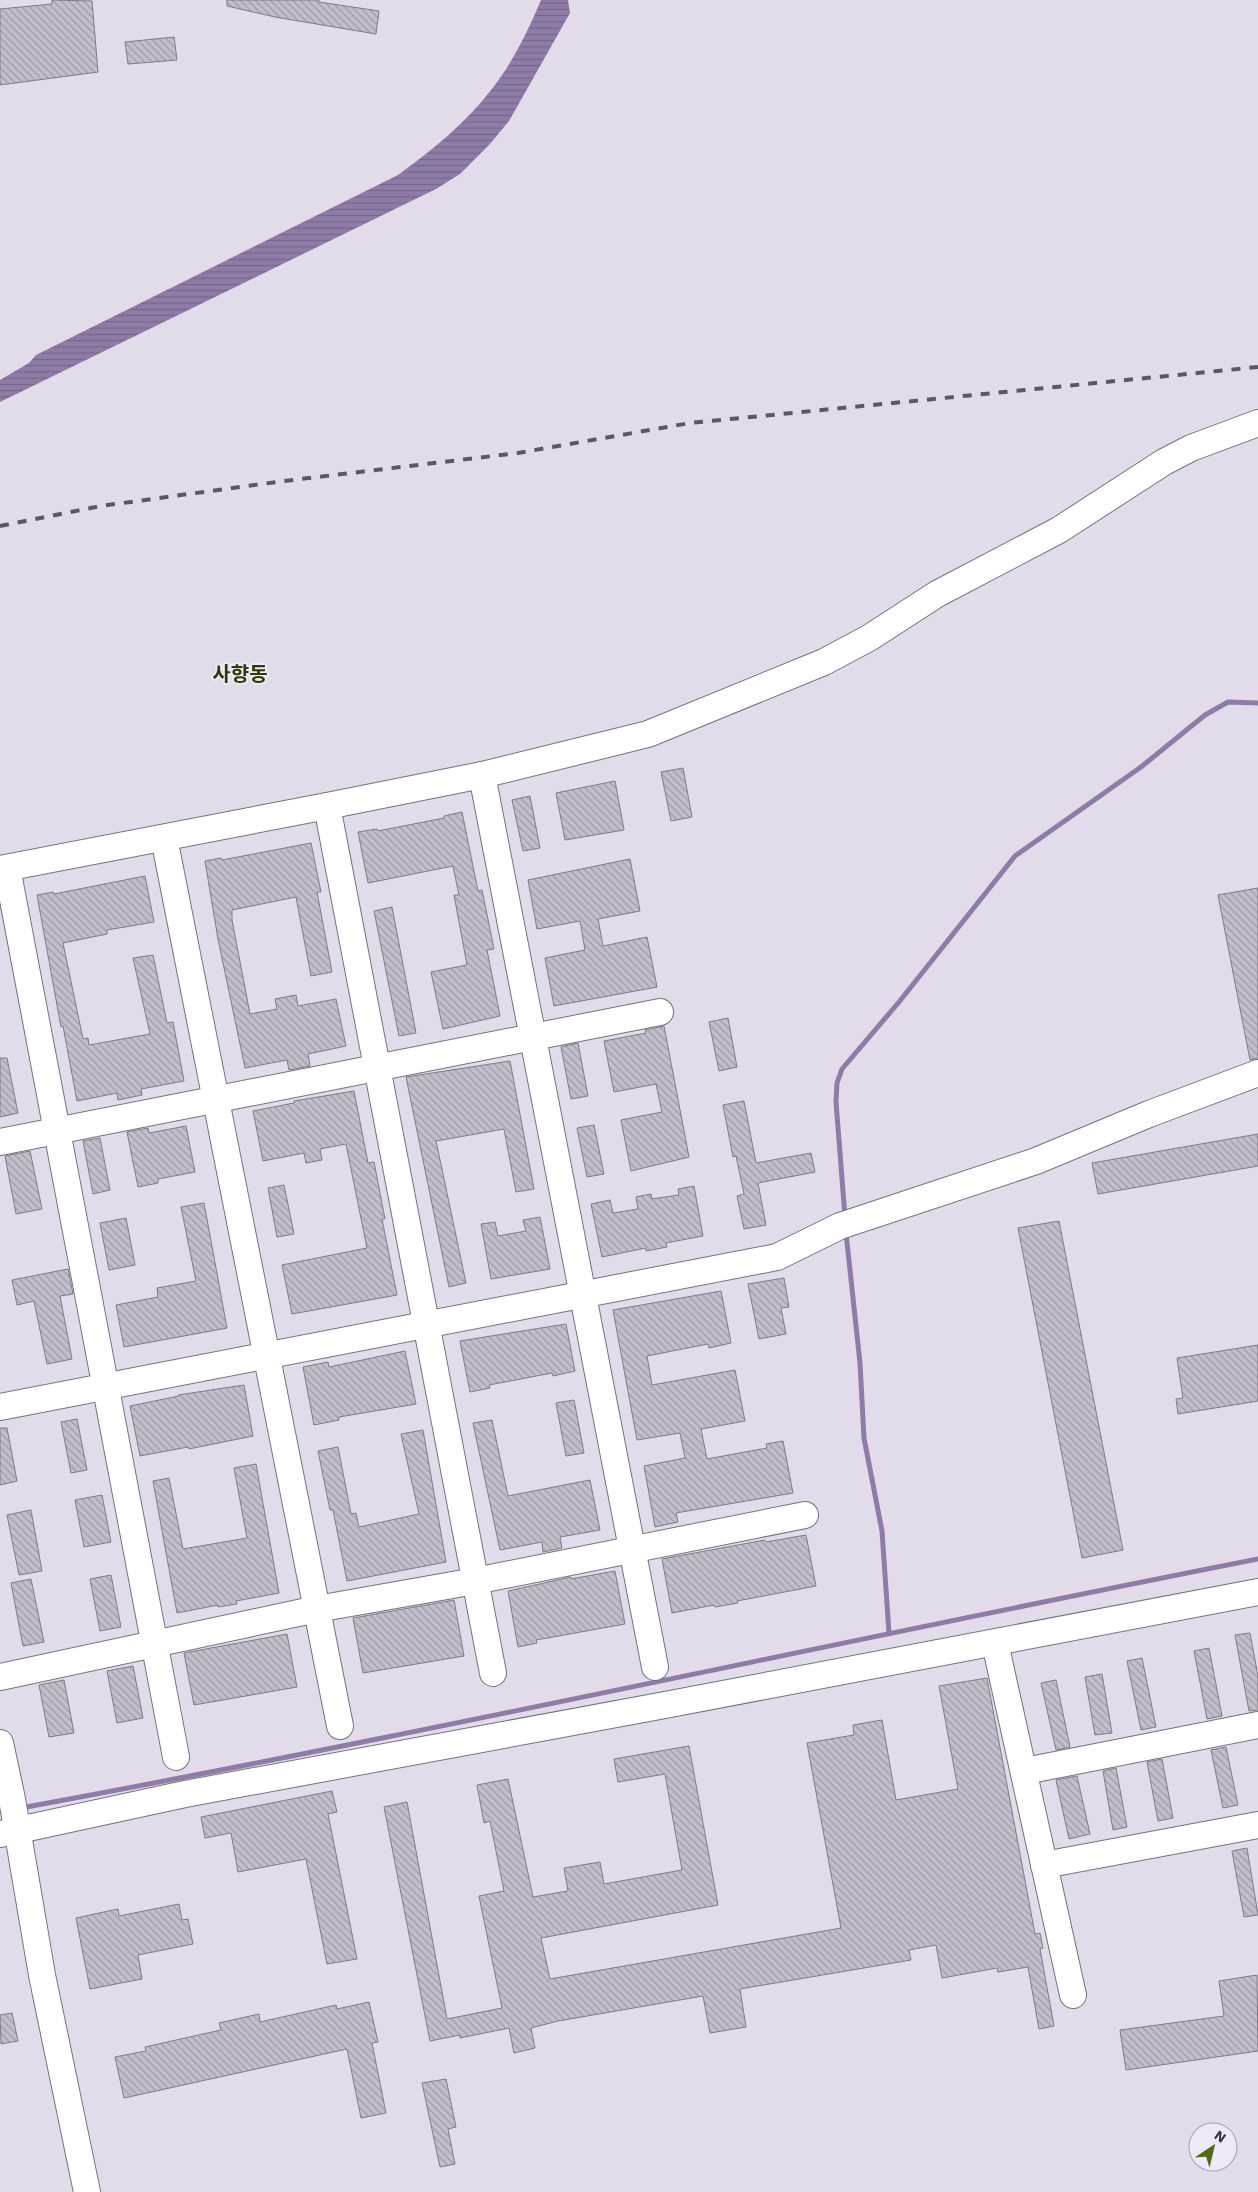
<svg xmlns="http://www.w3.org/2000/svg" width="1258" height="2192" viewBox="0 0 1258 2192" font-family="'Work Sans','Noto Sans KR',sans-serif">
	<style>
		.water { fill: url(#water-rules) }
		.lines { fill: none; stroke-linecap: round; stroke-linejoin: round }
		.stream { stroke: #8e7ca7; stroke-width: 5 }
		.building { fill: url(#building-back-hatch); stroke: #7f7a86 }
		.minor-casing { stroke: #76717d; stroke-width: 28 }
		.minor { stroke: #fff; stroke-width: 26 }
		.rail { stroke: #5b585f; stroke-width: 4; stroke-dasharray: 9 9; stroke-linecap: butt }
		.labels { text-anchor: middle; dominant-baseline: central; stroke-width: 4; stroke-linejoin: round; paint-order: stroke }
		.quarter-label { font-size: 20px; font-weight: bold; fill: #2c3b02; stroke: #efe9f7 }
	</style>
	<defs>
		<pattern id="water-rules" width="6" height="5" patternUnits="userSpaceOnUse" patternTransform="scale(1.25)"><rect width="6" height="5" fill="#8e7ca7"/><path d="M0 2.5h6" fill="none" stroke="#756689"/></pattern>
		<pattern id="building-back-hatch" width="6" height="6" patternUnits="userSpaceOnUse" patternTransform="scale(1.25)"><rect width="6" height="6" fill="#c3becb"/><path d="M-1 5l2 2M0 0l6 6M5-1l2 2" fill="none" stroke="#9f9ba6"/></pattern>
	</defs>
	<rect width="100%" height="100%" fill="#e2dcea"/>
	<path class="water" d="M541 0H568L570 13 509 121 489 145 460 174 436 189 0 402V380L29 363 36 355 398 175C431 151 466 123 491 90 512 64 528 31 541 0Z"/>
	<g class="lines">
		<g class="stream">
			<path d="M845 1217 836 1102 837 1083 842 1069 899 1002 1015 856 1141 767 1205 715 1228 702 1258 703"/>
			<path d="M846 1233 860 1363 864 1438 882 1531 889 1633"/>
			<path d="M21 1808C434 1732 845 1640 1258 1559"/>
		</g>
	</g>
	<g class="building">
		<path d="M52 0 92 1 98 72 0 85V9L52 4Z"/>
		<path d="M227 0H319V2L379 11 376 34 275 17 227 6Z"/>
		<path d="M174 37 177 60 128 64 125 42Z"/>
		<path d="M683 768 692 817 671 821 661 772Z"/>
		<path d="M615 781 624 830 565 840 556 793Z"/>
		<path d="M530 796 540 848 523 851 512 800Z"/>
		<path d="M462 812 478 891 482 890 494 949 487 950 500 1016 443 1029 431 972 467 965 454 895H459L453 866 368 883 358 832 377 829 378 831 444 818V816Z"/>
		<path d="M311 843 321 892H317L332 972 311 976 296 897 232 910V920L250 1014 277 1009 275 999 296 995 298 1006 336 999 346 1046 308 1054 310 1066 289 1070 287 1060 245 1068 218 939 205 861 221 858 222 860Z"/>
		<path d="M630 859 640 911 598 919 603 946 647 937 657 987 554 1006 545 958 585 950 580 921 537 929 528 880Z"/>
		<path d="M145 876 154 922 107 930V934L63 943 83 1039 88 1038 89 1045 150 1034 133 958 153 955 167 1023 173 1022 184 1081 141 1089 142 1095 118 1100 117 1093 77 1101 63 1026 61 1027 37 895 53 892 54 894Z"/>
		<path d="M1258 888V1058L1250 1060 1218 895Z"/>
		<path d="M392 907 416 1033 399 1036 374 911Z"/>
		<path d="M728 1018 737 1067 719 1071 709 1022Z"/>
		<path d="M664 1026 689 1157 631 1171 621 1120 662 1112 656 1084 614 1092 604 1041 646 1033 645 1030Z"/>
		<path d="M578 1043 588 1096 571 1099 561 1047Z"/>
		<path d="M0 1058H7L18 1113 0 1117Z"/>
		<path d="M510 1061 534 1189 516 1192 504 1129 436 1141 466 1283 449 1287 406 1077Z"/>
		<path d="M354 1091 368 1163 374 1162 385 1219H382L397 1295 292 1314 282 1265 367 1248 346 1144 320 1149 322 1160 306 1163 304 1153 263 1161 253 1111 294 1103V1101Z"/>
		<path d="M744 1101 756 1163 811 1153 815 1172 758 1183 766 1225 744 1229 737 1196 744 1194 736 1156 733 1157 723 1105Z"/>
		<path d="M594 1125 604 1174 587 1177 577 1128Z"/>
		<path d="M186 1126 195 1172 158 1179V1183L138 1187 127 1132 148 1128 149 1133Z"/>
		<path d="M1258 1134V1166L1098 1194 1092 1163Z"/>
		<path d="M100 1138 110 1190 93 1194 83 1141Z"/>
		<path d="M30 1151 42 1209 16 1214 5 1156Z"/>
		<path d="M284 1185 294 1234 277 1237 268 1188Z"/>
		<path d="M694 1186 703 1236 666 1243 667 1247 646 1251V1248L602 1257 591 1204 610 1200 613 1213 638 1209 636 1197 651 1194 652 1199 679 1195 678 1189Z"/>
		<path d="M204 1203 227 1328 124 1347 116 1305 158 1297 157 1288 196 1281 181 1207Z"/>
		<path d="M540 1217 550 1269 491 1279 481 1224 495 1222 498 1236 526 1231 523 1220Z"/>
		<path d="M126 1218 135 1265 109 1270 100 1223Z"/>
		<path d="M1059 1221 1123 1550 1082 1558 1018 1228Z"/>
		<path d="M68 1269 73 1294 60 1296 72 1359 47 1364 34 1301 17 1305 12 1280Z"/>
		<path d="M784 1278 789 1307 781 1308 786 1334 759 1339 748 1284Z"/>
		<path d="M721 1291 731 1343 709 1348 708 1344 647 1356 652 1385 735 1370 745 1421 701 1429 707 1459 767 1448 766 1444 783 1441 793 1493 676 1513 678 1522 655 1527 644 1466 685 1458 680 1433 637 1440 613 1310Z"/>
		<path d="M566 1324 575 1371 553 1376 552 1373 489 1385 490 1388 470 1392 460 1341Z"/>
		<path d="M1258 1345V1401L1178 1414 1176 1399 1183 1398 1177 1358Z"/>
		<path d="M405 1351 416 1404 339 1417V1420L314 1425 303 1367 328 1362 329 1367Z"/>
		<path d="M244 1385 253 1436 189 1449 188 1447 140 1456 130 1406 179 1396 178 1395Z"/>
		<path d="M574 1400 584 1453 566 1456 556 1403Z"/>
		<path d="M77 1419 87 1470 71 1473 61 1422Z"/>
		<path d="M492 1420 508 1496 590 1480 600 1530 560 1537 562 1548 543 1552 542 1542 500 1550 473 1423Z"/>
		<path d="M0 1428H7L17 1481 0 1485Z"/>
		<path d="M423 1430 446 1562 347 1581 333 1510H330L318 1451 338 1447 351 1514 356 1513 359 1527 419 1514 401 1434Z"/>
		<path d="M256 1464 279 1593 236 1601 237 1604 218 1607V1605L177 1613 153 1481 169 1478 183 1549 247 1538 234 1468Z"/>
		<path d="M102 1495 111 1542 84 1547 75 1500Z"/>
		<path d="M31 1510 42 1571 19 1575 7 1515Z"/>
		<path d="M806 1535 816 1586 737 1601 738 1603 715 1607 714 1605 672 1613 662 1559 765 1540 766 1542Z"/>
		<path d="M615 1571 625 1624 536 1640 537 1643 518 1647 508 1591 571 1577V1579Z"/>
		<path d="M111 1575 121 1627 100 1631 90 1579Z"/>
		<path d="M31 1579 44 1642 23 1646 11 1583Z"/>
		<path d="M454 1600 464 1656 363 1673 353 1618Z"/>
		<path d="M1250 1633 1258 1676V1710L1249 1711 1235 1635Z"/>
		<path d="M287 1634 297 1687 194 1705 184 1653Z"/>
		<path d="M1209 1648 1222 1716 1207 1719 1194 1651Z"/>
		<path d="M1142 1658 1156 1727 1141 1730 1127 1661Z"/>
		<path d="M133 1666 143 1718 117 1723 107 1671Z"/>
		<path d="M1102 1674 1112 1733 1095 1735 1085 1677Z"/>
		<path d="M987 1678 1035 1934 1040 1933 1043 1948 1040 1949 1054 2026 1039 2029 1028 1967 998 1972 997 1968 942 1978 936 1945 909 1950 911 1960 740 1989 746 2027 710 2033 703 1996 558 2021 531 2028 535 2048 514 2053 509 2028 460 2038V2035L430 2041 384 1807 407 1802 447 2019 502 2008 479 1896 504 1891 490 1821 484 1823 477 1785 508 1779 533 1897 568 1891 564 1868 600 1862 604 1884 682 1870 665 1774 618 1782 614 1759 689 1746 718 1905 541 1938 550 1979 841 1928 807 1743 854 1735 853 1725 882 1720 896 1800 958 1789 939 1686Z"/>
		<path d="M64 1680 74 1733 49 1737 39 1685Z"/>
		<path d="M1056 1680 1070 1747 1056 1750 1041 1683Z"/>
		<path d="M1226 1747 1238 1805 1223 1808 1211 1750Z"/>
		<path d="M1162 1759 1173 1818 1158 1821 1147 1762Z"/>
		<path d="M1116 1768 1127 1827 1113 1830 1103 1771Z"/>
		<path d="M1077 1776 1090 1834 1069 1839 1056 1780Z"/>
		<path d="M332 1791 337 1812 328 1814 357 1959 327 1964 306 1859 238 1872 231 1833 205 1838 201 1817Z"/>
		<path d="M1247 1848 1258 1915 1244 1917 1232 1851Z"/>
		<path d="M179 1904 182 1920 188 1919 193 1944 138 1955 142 1979 90 1989 76 1918 118 1909 119 1916Z"/>
		<path d="M1257 1975 1258 2051 1126 2070 1120 2030 1224 2016 1219 1981Z"/>
		<path d="M369 2002 378 2042 372 2043 386 2113 361 2118 347 2049 124 2098 115 2057 146 2051 145 2047 221 2030 219 2023 259 2014 260 2022 336 2005 337 2009Z"/>
		<path d="M12 2013 18 2041 1 2044 0 2015Z"/>
		<path d="M446 2079 456 2127 448 2129 455 2164 440 2167 422 2083Z"/>
	</g>
	<g class="lines">
		<g class="minor-casing">
			<g id="minor">
				<path d="M482 775 655 1667"/>
				<path d="M327 806 493 1673"/>
				<path d="M164 838 340 1726"/>
				<path d="M7 868 176 1757"/>
				<path d="M0 869 327 806 482 775 648 734 824 662 869 638 937 594 1059 530 1164 462 1191 448 1258 423"/>
				<path d="M0 1142 660 1012"/>
				<path d="M0 1407 777 1257 840 1226 1036 1161 1149 1114 1258 1073"/>
				<path d="M995 1643 1073 1995"/>
				<path d="M0 1677 317 1609 475 1581 805 1515"/>
				<path d="M0 1743 12 1799 42 1975 87 2192"/>
				<path d="M1025 1771 1258 1725"/>
				<path d="M0 1834 185 1794 665 1705 1258 1592"/>
				<path d="M1044 1865 1258 1825"/>
			</g>
		</g>
		<use href="#minor" class="minor"/>
		<path class="rail" d="M0 526 101 506 284 481 518 453 690 423 1258 367"/>
	</g>
	<g class="labels">
		<g class="quarter-label">
			<text x="240" y="674">사향동</text>
		</g>
	</g>
	<g transform="translate(1213 2147) rotate(35)"><circle r="24" fill="#efe9f7" stroke="#a5a1ab"/>
	<path d="M0-4L9 19L0 12L-9 19Z" fill="#526918"/>
	<text y="-8" font-size="14" font-weight="bold" text-anchor="middle" fill="#363439">N</text>
	</g>
</svg>
